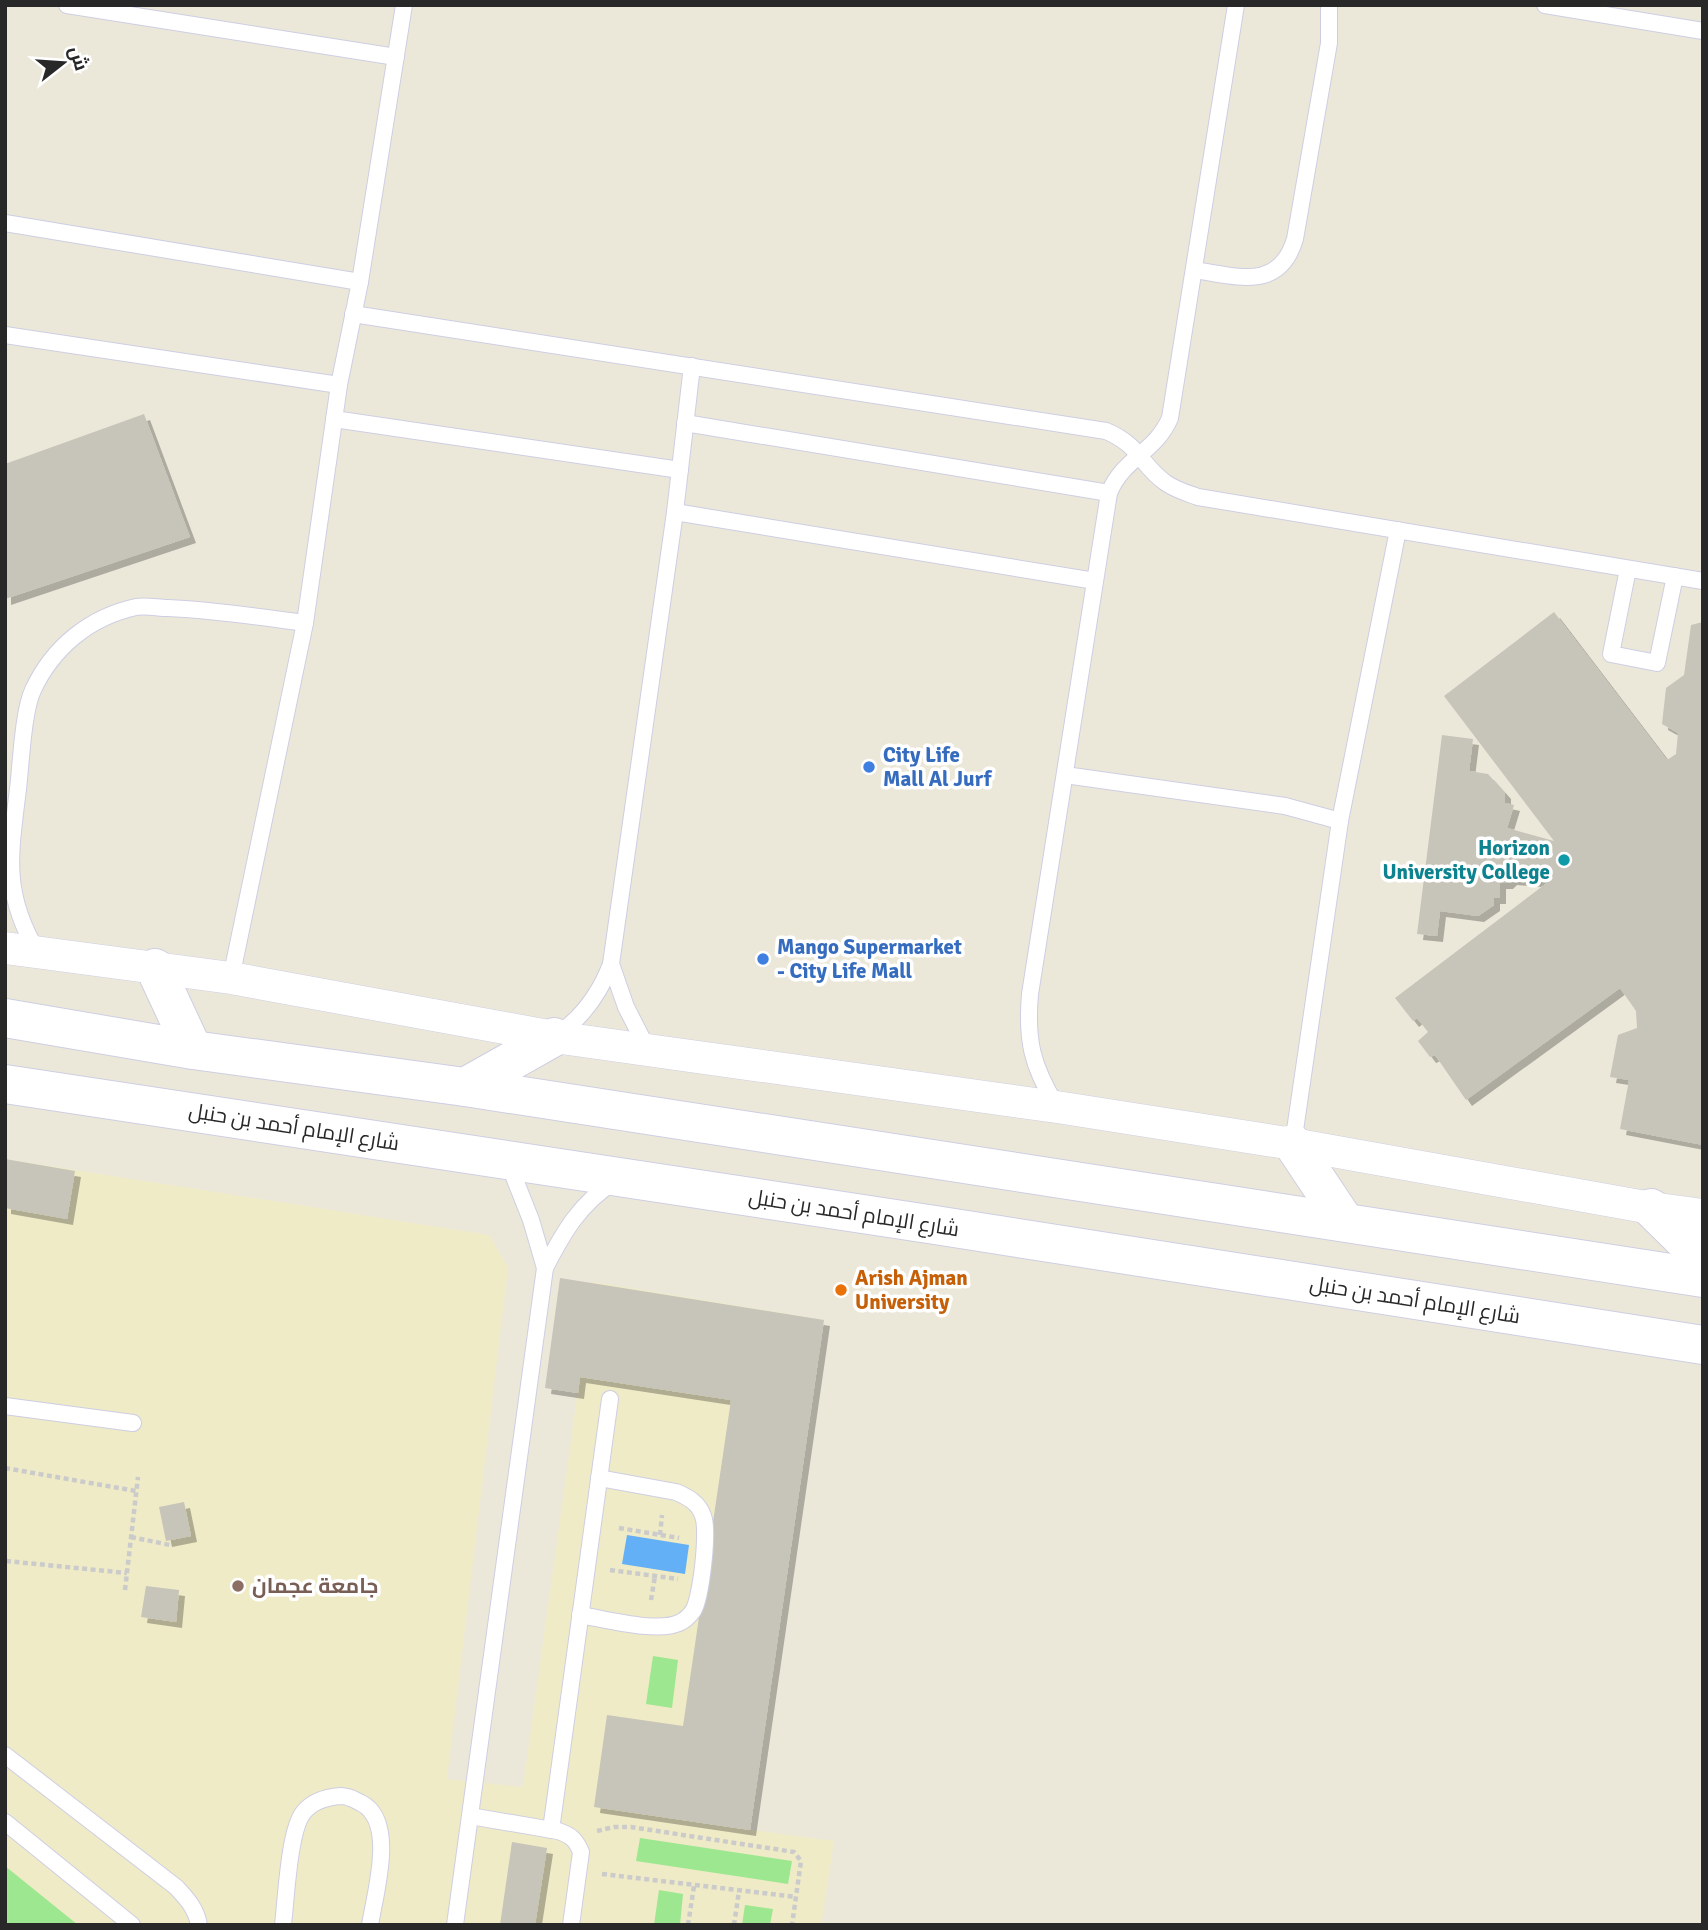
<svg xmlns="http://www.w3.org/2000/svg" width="1708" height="1930" viewBox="0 0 1708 1930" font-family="Signika,Cairo,sans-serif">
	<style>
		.education { fill: #efebc6 }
		.green { fill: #9ce790 }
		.water { fill: #63b0f7 }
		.building { fill: #c7c4b9; filter: url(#shadow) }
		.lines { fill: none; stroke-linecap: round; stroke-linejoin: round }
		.lane-casing { stroke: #cecee3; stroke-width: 18 }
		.street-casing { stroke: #cecee3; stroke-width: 33 }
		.secondary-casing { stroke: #cecee3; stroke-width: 40 }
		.path { stroke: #cbcbcb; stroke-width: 4.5; stroke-dasharray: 5 3.5; stroke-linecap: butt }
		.lane { stroke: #fff; stroke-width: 16 }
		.street { stroke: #fff; stroke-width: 32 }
		.secondary { stroke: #fff; stroke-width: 38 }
		.shop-dot { fill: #3f7fe0; stroke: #fff; stroke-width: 2.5 }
		.culture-dot { fill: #0f9aa8; stroke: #fff; stroke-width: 2.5 }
		.food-dot { fill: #e8710a; stroke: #fff; stroke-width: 2.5 }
		.education-dot { fill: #8d6e63; stroke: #fff; stroke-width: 2.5 }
		.labels { text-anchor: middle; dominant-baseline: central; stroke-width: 7; stroke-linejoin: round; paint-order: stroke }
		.shop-label { font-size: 21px; font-weight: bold; fill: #366cbe; stroke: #fff; text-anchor: start }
		.culture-label { font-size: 21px; font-weight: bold; fill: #0d838f; stroke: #fff; text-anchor: end }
		.street-label { font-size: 21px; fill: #282828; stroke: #fff }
		.food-label { font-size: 21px; font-weight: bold; fill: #c56008; stroke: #fff; text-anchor: start }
		.education-label { font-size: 21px; font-weight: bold; fill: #785e54; stroke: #fff; text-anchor: start }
	</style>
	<defs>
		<filter id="shadow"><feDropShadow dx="6" dy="6" stdDeviation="0" flood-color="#0004"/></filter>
	</defs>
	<rect width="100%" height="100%" fill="#ece8d9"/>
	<path class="education" d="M5 1159 489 1235 508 1267 447 1779 523 1787 593 1282 824 1320 750 1830 834 1841 821 1925H5Z"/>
	<g class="green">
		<path d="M653 1656 678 1660 672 1708 646 1704Z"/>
		<path d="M640 1838 792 1861 788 1884 636 1861Z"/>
		<path d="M5 1866 78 1925H5Z"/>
		<path d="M659 1890 683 1894 680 1925H654Z"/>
		<path d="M745 1905 773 1909 770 1925H742Z"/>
	</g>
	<path class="water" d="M627 1535 689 1545 685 1574 622 1564Z"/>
	<g class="building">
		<path d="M144 414 190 537 5 599V464Z"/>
		<path d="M1554 612 1667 760 1676 754 1678 733 1662 724 1666 688 1684 675 1691 625 1703 622V1145L1620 1129 1629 1080 1610 1077 1618 1035 1637 1028 1636 1011 1620 988 1466 1100 1435 1055 1430 1057 1418 1041 1428 1032 1417 1018 1413 1021 1395 998 1548 882 1511 879 1507 883H1500V898H1494V905L1478 916 1440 911 1437 936 1417 934 1442 735 1473 739 1469 771 1488 774 1505 793V803L1514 805 1507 828 1554 841 1444 696Z"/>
		<path d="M5 1159 75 1171 67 1219 5 1208Z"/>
		<path d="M560 1278 824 1320 750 1830 594 1807 607 1715 683 1726 731 1400 580 1377 578 1393 545 1388Z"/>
		<path d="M184 1502 191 1536 166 1541 159 1507Z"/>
		<path d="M146 1586 179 1590 176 1622 141 1617Z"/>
		<path d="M512 1842 547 1848 535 1925H500Z"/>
	</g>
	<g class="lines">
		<g class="lane-casing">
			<g id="lane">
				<path d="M67 5 396 57"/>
				<path d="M1545 5 1703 31"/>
				<path d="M5 223 360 282"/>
				<path d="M1194 270C1237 276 1279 292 1295 239L1329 43V5"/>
				<path d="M353 314 1106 431C1140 445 1141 466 1166 483 1176 490 1187 493 1198 497L1703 581"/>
				<path d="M5 335 339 385"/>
				<path d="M334 419 680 470"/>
				<path d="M685 423 1109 493"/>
				<path d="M675 512 1095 581"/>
				<path d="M1628 569 1611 654 1657 663 1675 576"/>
				<path d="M1065 775 1285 806 1340 821"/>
				<path d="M38 953C2 893 10 855 18 789 21 764 23 711 33 690 53 647 90 617 136 607 146 605 158 608 168 608 214 610 260 617 305 623"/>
				<path d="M611 964 626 1007 648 1050"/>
				<path d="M231 978 305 623 339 385 360 282 404 5"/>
				<path d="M557 1035C583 1017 600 993 611 964L675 512 692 366"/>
				<path d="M1056 1105C1032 1066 1026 1040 1030 994L1109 493C1124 457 1155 453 1170 418L1236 5"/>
				<path d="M1293 1144 1340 821 1398 530"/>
				<path d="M508 1162 531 1220 545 1268"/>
				<path d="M5 1406 133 1423"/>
				<path d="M580 1615C605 1619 659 1634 681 1622 685 1620 690 1615 693 1611 701 1599 709 1530 703 1516 699 1503 688 1497 676 1492L599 1478"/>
				<path d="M5 1755 176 1887C187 1899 196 1908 199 1925"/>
				<path d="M470 1816 558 1831C571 1835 576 1840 581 1852L571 1925"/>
				<path d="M5 1822 132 1925"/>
				<path d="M551 1830 610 1399"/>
				<path d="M283 1925C286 1900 289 1831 303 1813 312 1801 327 1797 341 1796 349 1796 355 1800 361 1803 397 1821 375 1893 370 1925"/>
				<path d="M455 1925 545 1268C563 1233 580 1203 614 1182"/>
			</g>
		</g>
		<g class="street-casing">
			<path id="street" d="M5 948 231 978 554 1037 1057 1107 1293 1144 1651 1208 1703 1215"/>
		</g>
		<g class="secondary-casing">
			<g id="secondary">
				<path d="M155 968 193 1050"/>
				<path d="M5 1018 193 1050 465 1087 1703 1278"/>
				<path d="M5 1084 935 1225 1703 1345"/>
				<path d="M465 1087 554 1037"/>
				<path d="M1293 1144 1345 1222"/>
				<path d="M1651 1208 1703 1259"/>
			</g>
		</g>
		<g class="path">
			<path d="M5 1468 136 1491"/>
			<path d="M619 1528 679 1538"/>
			<path d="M660 1535 662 1515"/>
			<path d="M131 1537 170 1545"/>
			<path d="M6 1561 127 1573"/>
			<path d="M610 1570 678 1579"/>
			<path d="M125 1590 138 1477"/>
			<path d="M651 1600 655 1576"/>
			<path d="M597 1831 614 1827H631L794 1852 801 1861 792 1925"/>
			<path d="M602 1874 796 1897"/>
			<path d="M688 1925 694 1886"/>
			<path d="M734 1925 739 1891"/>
		</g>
		<use href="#lane" class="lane"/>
		<use href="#street" class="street"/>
		<use href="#secondary" class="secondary"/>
	</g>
	<g class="shop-dot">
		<circle cx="869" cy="767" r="7"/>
		<circle cx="763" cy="959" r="7"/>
	</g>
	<circle class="culture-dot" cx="1564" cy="860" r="7"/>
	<circle class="food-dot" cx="841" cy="1290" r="7"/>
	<circle class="education-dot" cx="238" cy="1586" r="7"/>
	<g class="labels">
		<g class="shop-label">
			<text x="883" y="755">City Life<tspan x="883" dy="24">Mall Al Jurf</tspan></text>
			<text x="777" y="947">Mango Supermarket<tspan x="777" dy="24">- City Life Mall</tspan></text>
		</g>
		<g class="culture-label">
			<text x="1550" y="848">Horizon<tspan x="1550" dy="24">University College</tspan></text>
		</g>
		<g class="street-label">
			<text transform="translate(294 1127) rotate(9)">شارع الإمام أحمد بن حنبل</text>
			<text transform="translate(854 1213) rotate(9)">شارع الإمام أحمد بن حنبل</text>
			<text transform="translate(1415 1300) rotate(9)">شارع الإمام أحمد بن حنبل</text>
		</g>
		<g class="food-label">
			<text x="855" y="1278">Arish Ajman<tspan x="855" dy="24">University</tspan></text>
		</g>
		<g class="education-label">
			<text x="252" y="1586">جامعة عجمان</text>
		</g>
	</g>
	<rect width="1708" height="1930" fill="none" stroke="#282828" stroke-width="14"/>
	<g transform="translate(63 63) rotate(73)" stroke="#ffffff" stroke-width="5" paint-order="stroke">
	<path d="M0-5L12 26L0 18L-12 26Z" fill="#282828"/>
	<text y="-10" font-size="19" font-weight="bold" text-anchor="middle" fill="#282828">ش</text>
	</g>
</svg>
